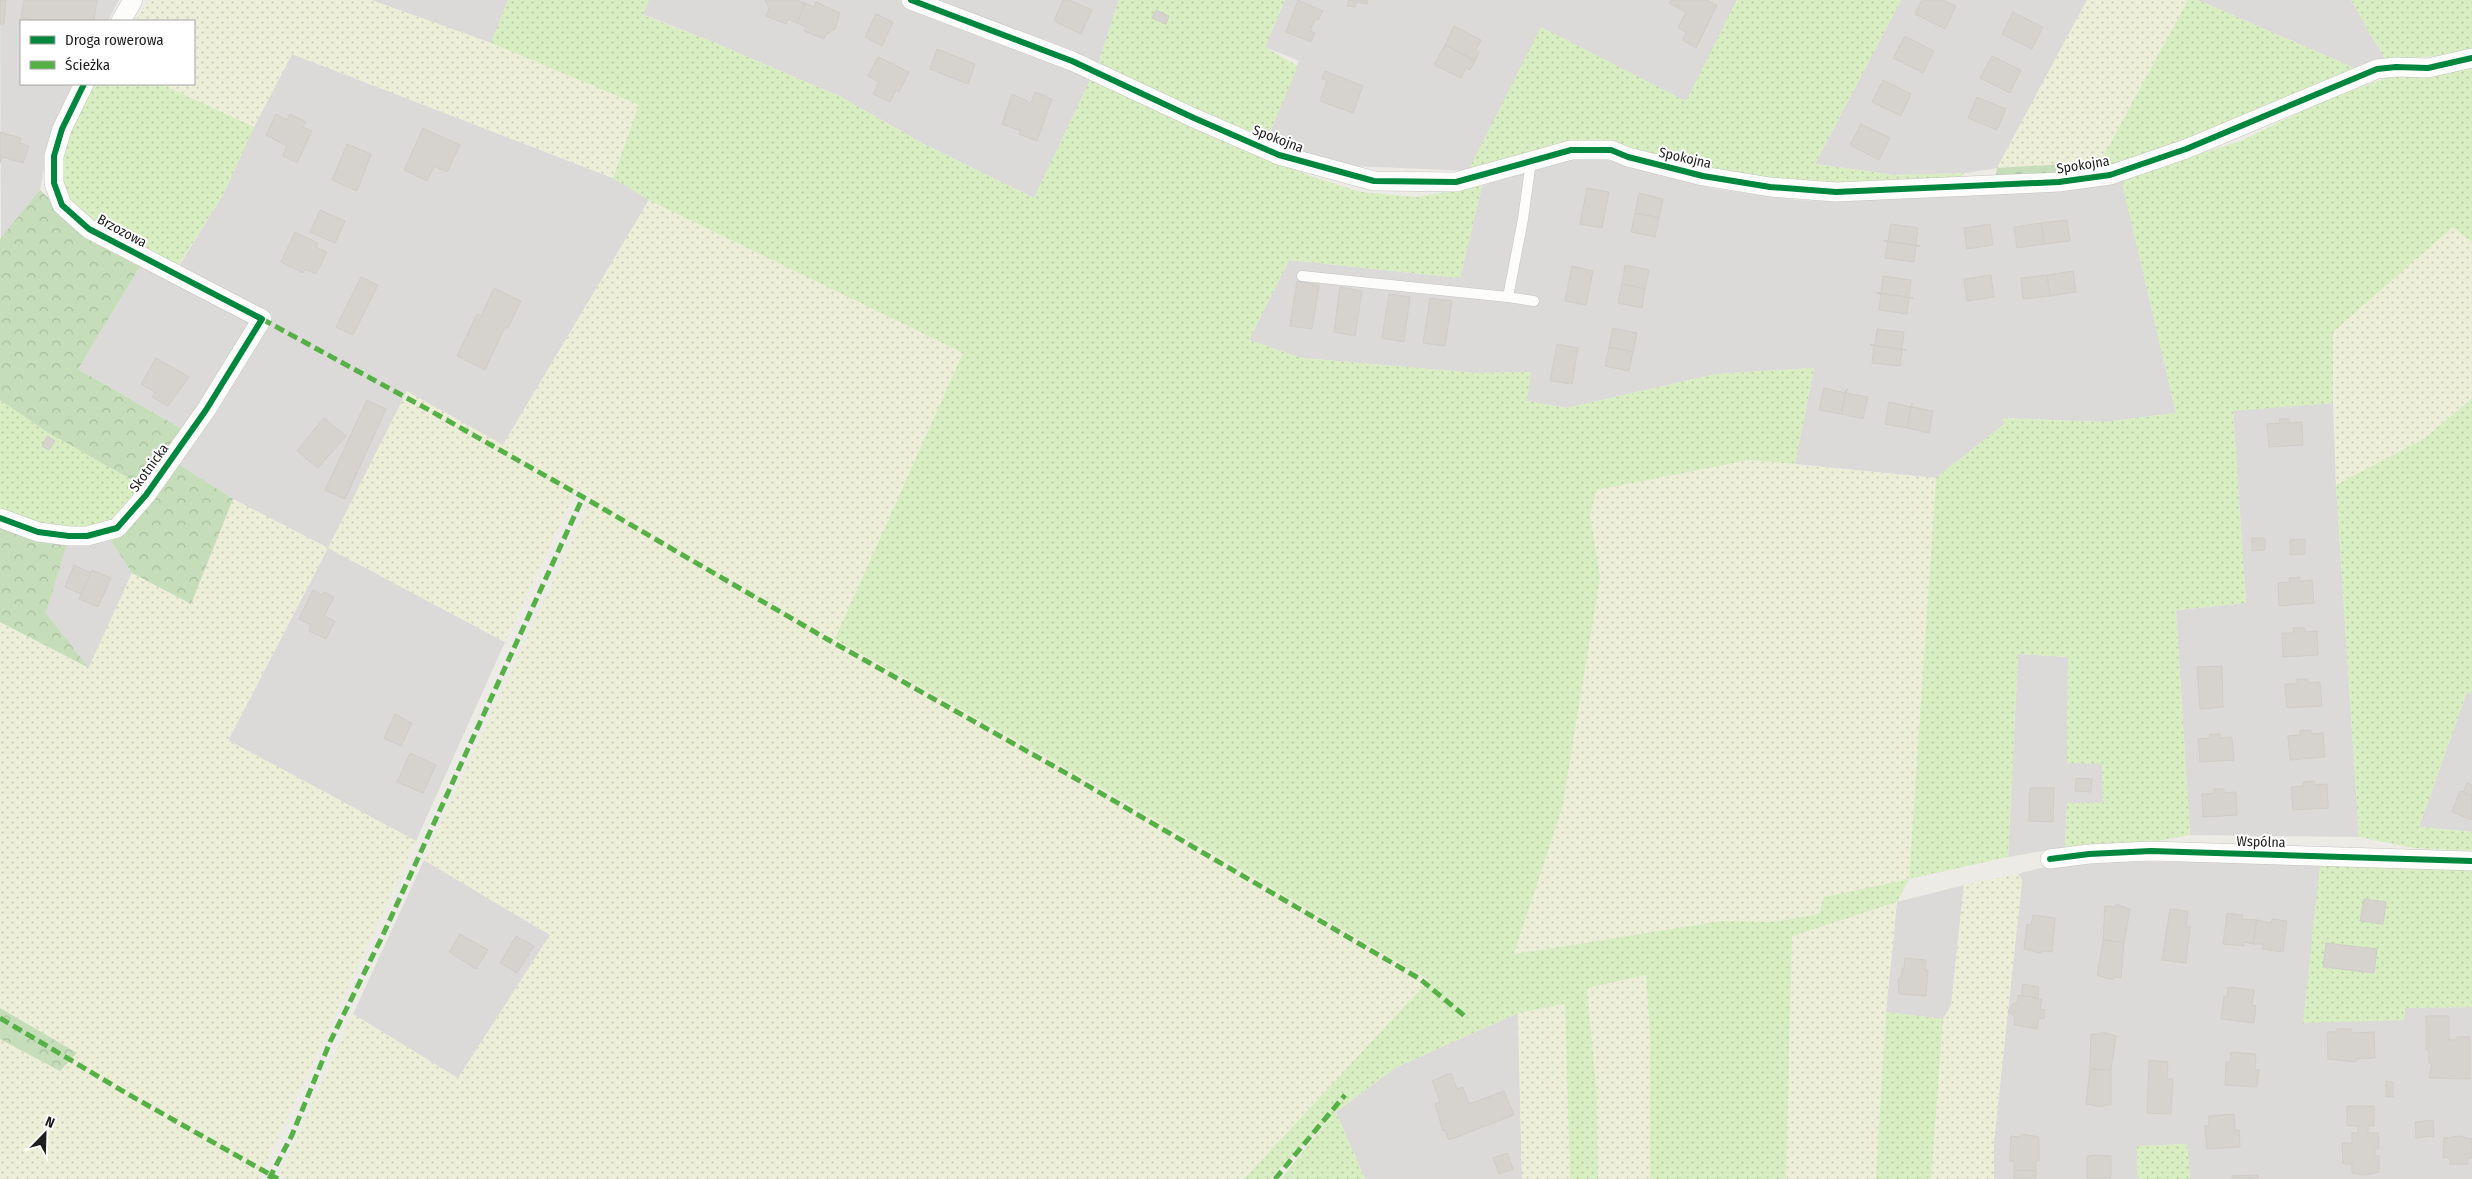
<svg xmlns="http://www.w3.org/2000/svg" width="2472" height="1179" viewBox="0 0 2472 1179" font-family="'Fira Sans Condensed',sans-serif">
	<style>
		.residential { fill: #dcdad8 }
		.farmland { fill: url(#farmland-dots) }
		.grass { fill: url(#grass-dots) }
		.forest { fill: url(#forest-crowns) }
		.building { fill: #d6d3cf; stroke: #d0ccc7 }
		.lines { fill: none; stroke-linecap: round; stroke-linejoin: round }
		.service-casing { stroke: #c5c4c2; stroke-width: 11 }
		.minor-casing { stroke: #c5c4c2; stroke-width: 20 }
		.service { stroke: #fcfcfb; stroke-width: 10 }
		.minor { stroke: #fcfcfb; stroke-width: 19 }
		.quiet { stroke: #55b145; stroke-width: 5; stroke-dasharray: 10 5; stroke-linecap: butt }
		.cycleway-casing { stroke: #fff; stroke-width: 9 }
		.cycleway { stroke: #00873e; stroke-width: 6 }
		.labels { text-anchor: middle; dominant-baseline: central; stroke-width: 4; stroke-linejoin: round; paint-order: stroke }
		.street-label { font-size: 14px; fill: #1e1e1e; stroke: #fff }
	</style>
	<defs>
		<pattern id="farmland-dots" width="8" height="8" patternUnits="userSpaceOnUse" patternTransform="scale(1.25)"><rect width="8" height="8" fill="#edeed8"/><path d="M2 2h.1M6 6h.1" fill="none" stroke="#cbccb9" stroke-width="1.8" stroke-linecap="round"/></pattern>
		<pattern id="grass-dots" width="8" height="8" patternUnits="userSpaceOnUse" patternTransform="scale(1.25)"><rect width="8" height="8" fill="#d8eec2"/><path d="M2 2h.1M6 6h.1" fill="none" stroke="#b9cca6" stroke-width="1.8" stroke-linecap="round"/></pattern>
		<pattern id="forest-crowns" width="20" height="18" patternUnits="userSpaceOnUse" patternTransform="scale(1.25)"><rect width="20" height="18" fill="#c5deb9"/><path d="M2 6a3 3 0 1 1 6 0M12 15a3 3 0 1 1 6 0" fill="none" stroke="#a9be9f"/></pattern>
	</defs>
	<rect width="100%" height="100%" fill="#edebe6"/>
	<g class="residential">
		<path d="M0 0H119L108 21H21V84H72L46 158 40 190 1 240Z"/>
		<path d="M371 0H508L491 43Z"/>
		<path d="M607 0H1119L1098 64 1034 198 922 143 841 97 713 42Z"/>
		<path d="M1285 0H1737L1687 101 1468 171 1353 166 1266 142 1299 61 1265 47Z"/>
		<path d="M1901 0H2087L1997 168 1966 173 1894 175 1815 164Z"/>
		<path d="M2198 0H2351L2385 59 2359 70Z"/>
		<path d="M292 54 613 178 649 200 503 445 328 548 505 642 416 841 228 741 328 548 233 499 180 465 196 437 78 369 141 265 179 266 223 195 254 127Z"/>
		<path d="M1586 156 1636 166 1716 189 1797 200 1828 201 2121 178 2176 413 2104 422 2003 418V425L1936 478 1795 464 1814 368 1716 374 1567 408 1527 401 1530 372 1475 373 1302 358 1249 340 1289 260 1460 278 1482 186 1531 167Z"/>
		<path d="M2333 403 2336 485 2359 837 2190 835 2176 610 2246 603 2233 410Z"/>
		<path d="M68 541H111L132 573 89 668 46 613Z"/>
		<path d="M2018 654 2068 657 2067 763H2102L2103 803H2067L2065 847 2008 857Z"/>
		<path d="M2467 692 2472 694V832L2419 827Z"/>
		<path d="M424 860 550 935 458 1079 353 1014Z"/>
		<path d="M2108 861 2320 864 2404 1019 2405 1008 2472 1007V1179H2190L2187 1144 2137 1146 2138 1179H1994V1141L2022 880 2018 874 2040 868Z"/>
		<path d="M1964 885 1951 1006 1943 1019 1886 1012 1897 902Z"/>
		<path d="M1518 1013 1522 1179H1365L1336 1112 1395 1068Z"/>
	</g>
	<g class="farmland">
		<path d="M148 0H371L491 43 639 105 613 178 292 54 254 127 161 84H194V21H136Z"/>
		<path d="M2087 0H2188L2100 162 1997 168Z"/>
		<path d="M649 200 964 353 836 639 1098 786 1430 980 1244 1179H287L280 1175 353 1014 458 1078 550 935 424 860 592 497 577 488 505 642 328 548 228 740 416 841 259 1179H0V1039L60 1071 77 1053 0 1008V622L66 657 89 667 132 573 191 604 233 499 328 548 407 391 503 445Z"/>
		<path d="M2453 226 2472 242V398L2425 438 2336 485 2333 332Z"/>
		<path d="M1749 460 1936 478 1909 879 1824 897 1819 914 1772 922 1721 921 1514 954 1562 809 1600 578 1590 514 1597 490Z"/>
		<path d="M2018 874 2022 880 1994 1141V1179H1931L1943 1019 1951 1006 1964 885Z"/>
		<path d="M1897 902 1886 1012 1876 1179H1786L1792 936Z"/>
		<path d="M1646 974 1650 1034V1179H1598L1596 1086 1587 987Z"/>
		<path d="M1565 1004 1570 1179H1522L1518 1013Z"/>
	</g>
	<g class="grass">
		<path d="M508 0H649L643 15 713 42 841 97 922 143 1034 198 1092 76 1240 146 1313 177 1361 192 1417 197 1482 186 1460 278 1289 260 1249 340 1302 358 1475 373 1531 372 1527 401 1567 408 1716 374 1814 368 1795 464 1749 460 1597 490 1590 514 1600 578 1562 809 1514 954 1721 921 1772 922 1819 914 1824 897 1909 879 1936 478 2003 425V418L2104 422 2176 413 2121 178 2241 141 2319 103 2385 78 2447 70 2472 63V242L2453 227 2333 332V403L2233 411 2246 603 2176 610 2190 835 2136 845 2065 847 2067 803H2103L2102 764 2067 763 2068 657 2018 654 2008 857 1909 879 1897 902 1792 936 1786 1179H1650V1034L1646 975 1587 988 1596 1086 1598 1179H1570L1565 1004 1518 1013 1395 1068 1336 1112 1365 1179H1281L1330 1118 1270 1179H1244L1429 980 1098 786 835 639 963 353 649 200 613 178 639 105 491 43Z"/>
		<path d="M1119 0H1285L1265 47 1298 66 1266 142 1098 64Z"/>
		<path d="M1737 0H1901L1815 164 1894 175 1966 173 1951 182 1812 183 1714 174 1597 139 1468 171 1541 27 1686 101Z"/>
		<path d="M2188 0H2198L2359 70 2135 162H2100Z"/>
		<path d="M2351 0H2472V50L2456 55 2385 59Z"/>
		<path d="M92 84H161L254 127 223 195 178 266 79 214C38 173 69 125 92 84Z"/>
		<path d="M2472 398V694L2467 692 2419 827 2472 832V851L2414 848 2359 837 2336 485 2425 438Z"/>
		<path d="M0 400 47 432 156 494 130 524 111 541H68L0 525Z"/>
		<path d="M2320 864 2472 868V1007L2405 1008 2404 1020 2303 1023Z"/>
		<path d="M1886 1012 1943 1019 1931 1179H1876Z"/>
		<path d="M2187 1144 2190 1179H2138L2137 1146Z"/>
	</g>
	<g class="forest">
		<path d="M2100 162H2135L2082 175 1995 181 1997 168Z"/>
		<path d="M40 190 81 229 141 265 78 369 196 437 180 465 233 499 191 604 132 573 111 541 130 524 155 493 47 432 0 400V239Z"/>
		<path d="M0 525 68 541 46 613 89 668 0 622Z"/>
		<path d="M0 1008 77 1053 60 1071 0 1039Z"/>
	</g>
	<g class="building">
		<path d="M0 0H6L4 24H0Z"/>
		<path d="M24 0H97L94 21H42L21 18Z"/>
		<path d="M765 0H796L805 3 797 23 788 19 786 24 766 16 769 9Z"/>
		<path d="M1063 0H1069L1092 10 1081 34 1054 21Z"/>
		<path d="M1298 0 1323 11 1318 20 1315 19 1310 31 1315 33 1311 42 1286 32Z"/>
		<path d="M1349 0H1348H1368L1367 4 1356 2 1355 7 1347 6Z"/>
		<path d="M1671 0H1706L1717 5 1696 48 1683 40 1686 32 1678 28 1686 12 1669 3Z"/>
		<path d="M1922 0H1943L1956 6 1945 29 1915 14Z"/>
		<path d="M816 2 840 13 835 29 826 34 824 39 804 31 806 27 797 23 805 3 814 7Z"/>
		<path d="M1156 10 1169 16 1166 24 1152 18Z"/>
		<path d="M2013 12 2043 27 2032 49 2002 34Z"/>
		<path d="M876 14 893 22 882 46 865 37Z"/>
		<path d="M1454 26 1481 40 1476 50 1479 52 1475 61 1445 45Z"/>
		<path d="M1905 36 1934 51 1923 73 1893 58Z"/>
		<path d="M1445 45 1475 61 1470 70 1466 68 1461 78 1434 65Z"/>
		<path d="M937 49 975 64 968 84 930 69Z"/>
		<path d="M1992 56 2021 70 2010 93 1980 78Z"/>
		<path d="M878 57 909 72 899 92 896 90 890 102 873 94 879 82 868 76Z"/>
		<path d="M1325 71 1363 86 1353 113 1320 101 1327 81 1322 78Z"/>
		<path d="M1883 80 1911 94 1901 116 1872 102Z"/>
		<path d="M1035 92 1052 99 1037 141 1019 134 1021 131 1002 124 1012 94 1031 103Z"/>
		<path d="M1977 97 2006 109 1997 130 1968 118Z"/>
		<path d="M276 114 287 120 290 114 306 122 303 127 312 131 297 163 283 156 287 146 266 135Z"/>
		<path d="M1861 124 1890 138 1879 160 1850 145Z"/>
		<path d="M423 128 460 145 447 172 434 166 427 181 404 170Z"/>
		<path d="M0 132 21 138 19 143 29 146 23 163 2 157 0 163Z"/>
		<path d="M347 144 371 154 357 191 332 180Z"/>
		<path d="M1587 188 1609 192 1602 228 1580 224Z"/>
		<path d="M1639 193 1663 199 1659 218 1635 213Z"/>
		<path d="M320 210 345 221 335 243 310 232Z"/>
		<path d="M1635 213 1659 218 1655 237 1631 232Z"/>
		<path d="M2067 220 2070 241 2044 244 2041 223Z"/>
		<path d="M2041 223 2044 244 2017 248 2014 227Z"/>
		<path d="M1891 224 1918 228 1916 245 1920 246 1884 241H1888Z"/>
		<path d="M1990 224 1993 245 1967 249 1964 228Z"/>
		<path d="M295 232 318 243 316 247 327 252 316 274 305 269 303 273 281 262Z"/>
		<path d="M1884 241 1920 246H1916L1914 262 1885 258 1888 242Z"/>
		<path d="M1625 265 1649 270 1645 289 1622 284Z"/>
		<path d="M1572 266 1593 271 1586 305 1565 301Z"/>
		<path d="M2073 271 2076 292 2050 296 2047 275Z"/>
		<path d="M1991 275 1994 297 1967 301 1964 279Z"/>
		<path d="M2047 275 2050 296 2023 299 2021 278Z"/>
		<path d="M1883 276 1911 280 1909 297 1913 298 1877 293H1881Z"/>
		<path d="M361 277 378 285 353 335 336 327Z"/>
		<path d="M1297 281 1319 285 1312 329 1290 326Z"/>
		<path d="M1622 284 1645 289 1642 308 1618 303Z"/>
		<path d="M1340 287 1362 291 1355 336 1334 332Z"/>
		<path d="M494 288 521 301 508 328 505 327 485 370 457 356 477 314 481 316Z"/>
		<path d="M1877 293 1913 298H1909L1907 314 1879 310 1881 294Z"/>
		<path d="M1389 294 1410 297 1404 342 1382 338Z"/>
		<path d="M1430 298 1452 301 1445 346 1423 343Z"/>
		<path d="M1613 328 1637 333 1633 352 1609 347Z"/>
		<path d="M1877 329 1904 332 1902 349 1906 350 1870 345H1875Z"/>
		<path d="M1557 344 1578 348 1572 384 1550 381Z"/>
		<path d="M1870 345 1906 350H1902L1900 366 1872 363 1874 346Z"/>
		<path d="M1609 347 1633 352 1629 371 1605 366Z"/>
		<path d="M156 358 189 377 168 406 152 397 155 392 141 384Z"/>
		<path d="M1824 388 1845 393 1847 389 1841 414 1819 410Z"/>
		<path d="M1847 389 1846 393 1868 397 1863 419 1841 414Z"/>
		<path d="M367 400 386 409 345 499 325 490Z"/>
		<path d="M1889 402 1911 407 1912 403 1907 428 1885 424Z"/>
		<path d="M1912 403V407L1933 411 1929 433 1907 428Z"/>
		<path d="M324 418 346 436 318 468 297 451Z"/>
		<path d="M2279 419H2289L2290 423 2302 422 2303 445 2269 447 2267 424 2280 423Z"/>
		<path d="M47 436 55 441 49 450 42 446Z"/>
		<path d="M2252 538H2265V550L2252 551Z"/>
		<path d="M2305 539V554L2290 555V540Z"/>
		<path d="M74 565 91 573 81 594 65 587Z"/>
		<path d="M92 570 111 578 98 607 79 599Z"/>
		<path d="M2300 577V581L2312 580 2314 603 2279 606 2278 583 2290 582 2289 578Z"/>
		<path d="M313 590 322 595 324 592 334 597 324 616 335 621 326 639 309 631 311 625 299 619Z"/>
		<path d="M2293 628H2305V632L2317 631 2318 655 2283 657 2282 633H2294Z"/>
		<path d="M2222 666 2223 707 2200 709 2197 667Z"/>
		<path d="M2297 679H2308V683L2320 682 2322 706 2287 708 2285 684H2297Z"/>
		<path d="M395 714 412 723 401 746 384 738Z"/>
		<path d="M2311 730V734L2323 733 2325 757 2290 760 2288 736 2300 735V731Z"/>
		<path d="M2210 734H2220V738L2232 737 2234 760 2200 762 2198 739 2210 738Z"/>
		<path d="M410 753 436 765 423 793 397 782Z"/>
		<path d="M2076 778 2092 779 2091 792 2075 791Z"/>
		<path d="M2314 781 2315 785 2327 784 2328 808 2293 810 2291 787 2303 786V782Z"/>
		<path d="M2467 783 2472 785V796L2463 793Z"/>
		<path d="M2030 788H2054L2053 822 2029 821Z"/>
		<path d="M2214 789H2224V793L2236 792 2237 815 2203 817 2202 794 2214 793Z"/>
		<path d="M2460 791 2472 796V820L2452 812Z"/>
		<path d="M2364 899 2386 902 2383 924 2360 921Z"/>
		<path d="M2116 904 2130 909 2124 943 2103 940 2105 906 2115 907Z"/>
		<path d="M2170 909 2188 911 2186 927H2190L2186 963 2162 960Z"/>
		<path d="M2227 913 2243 915 2242 919 2257 920 2253 944 2244 942V946L2223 944Z"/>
		<path d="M2033 915 2055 918 2052 952 2043 951 2040 953 2024 949 2027 924 2031 925Z"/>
		<path d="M2272 919 2287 921 2283 952 2262 949 2263 944H2253L2257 920 2271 923Z"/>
		<path d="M460 934 488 950 476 969 449 952Z"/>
		<path d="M516 936 534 946 517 973 500 963Z"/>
		<path d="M2103 940 2124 943 2121 978 2115 977 2113 980 2097 975Z"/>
		<path d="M2326 943 2377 949 2374 973 2323 967Z"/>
		<path d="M1905 958 1926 960 1925 970H1928L1926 996 1899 994 1898 979 1901 977 1902 968 1904 969Z"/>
		<path d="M2023 984 2039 987 2038 998 2021 996Z"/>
		<path d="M2228 987 2254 990 2252 1005 2256 1006 2254 1023 2221 1019 2224 996 2227 997Z"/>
		<path d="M2018 995 2042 999 2040 1009 2045 1010 2044 1019 2039 1018 2037 1029 2014 1025 2015 1017 2008 1012 2013 1003 2017 1004Z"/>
		<path d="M2426 1016H2449V1040H2457V1037H2470V1079L2429 1078 2432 1063H2429V1050H2426Z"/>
		<path d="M2337 1029H2351V1033L2374 1032 2375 1058 2356 1059V1062L2328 1059 2327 1032H2337Z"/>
		<path d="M2103 1032 2116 1036 2111 1070 2090 1069 2091 1034H2100Z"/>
		<path d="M2231 1052 2256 1054 2255 1070H2259L2257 1087 2225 1085 2226 1062H2230Z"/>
		<path d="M2149 1060 2168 1062 2167 1079H2173L2171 1114 2147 1113Z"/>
		<path d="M2090 1069 2111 1070V1105H2105L2102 1107 2086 1104Z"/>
		<path d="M1451 1073 1457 1089 1463 1087 1469 1104 1504 1091 1514 1115 1449 1140 1445 1130 1443 1131 1435 1104 1440 1102 1432 1081Z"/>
		<path d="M2386 1081 2393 1082V1097H2386Z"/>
		<path d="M2347 1106H2374V1126H2368V1133H2378L2379 1149H2375V1156H2379V1172L2365 1175 2352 1173V1164H2343L2342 1143H2352V1133H2358V1126H2347Z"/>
		<path d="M2234 1114 2235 1130H2239L2240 1147 2207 1149 2205 1126H2209V1116Z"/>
		<path d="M2433 1120 2434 1136 2416 1138 2415 1122Z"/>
		<path d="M2022 1134 2039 1137V1161H2036V1171L2014 1170V1161H2010L2011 1136 2019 1137Z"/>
		<path d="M2460 1136 2472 1139V1158H2468V1164H2450V1158H2443L2444 1138Z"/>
		<path d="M1507 1153 1513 1169 1499 1174 1493 1158Z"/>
		<path d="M2097 1155 2111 1156V1179H2087V1156Z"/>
		<path d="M2014 1170 2036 1171V1179H2014Z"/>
		<path d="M2258 1175V1179L2232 1178V1176Z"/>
	</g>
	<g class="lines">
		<g class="service-casing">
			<g id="service">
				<path d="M1302 276 1508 297 1523 219 1531 161"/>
				<path d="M1508 297 1534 301"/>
			</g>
		</g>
		<g class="minor-casing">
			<g id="minor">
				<path d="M911 0 1072 61 1194 118 1279 155 1374 181 1456 182 1571 150H1611L1628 157 1703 176 1770 187 1836 192 2059 182 2110 175 2186 149 2377 69 2396 67 2428 68 2472 58"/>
				<path d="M121 21 133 0"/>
				<path d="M0 518 38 532 69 536H87L117 528 146 495 206 410 262 319 89 229 62 205 54 183V156L62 129 84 84"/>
				<path d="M2050 859 2089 854 2151 851 2472 861"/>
			</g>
		</g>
		<use href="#service" class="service"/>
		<use href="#minor" class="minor"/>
		<g class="quiet">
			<path d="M262 319 429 410 583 497 827 639 1073 777 1420 979 1467 1018"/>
			<path d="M0 1018 126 1093 278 1179"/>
			<path d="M269 1179 292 1135 330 1042 382 937 583 497"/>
			<path d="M1275 1179 1345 1095"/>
		</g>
		<g class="cycleway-casing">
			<g id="cycleway">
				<path d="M911 0 1072 61 1194 118 1279 155 1374 181 1456 182 1571 150H1611L1628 157 1703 176 1770 187 1836 192 2059 182 2110 175 2186 149 2377 69 2396 67 2428 68 2472 58"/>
				<path d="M0 518 38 532 69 536H87L117 528 146 495 206 410 262 319 89 229 62 205 54 183V156L62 129 84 84"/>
				<path d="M2050 859 2089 854 2151 851 2472 861"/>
			</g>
		</g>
		<use href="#cycleway" class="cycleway"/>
	</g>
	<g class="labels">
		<g class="street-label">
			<text transform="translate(1278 139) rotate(21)">Spokojna</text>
			<text transform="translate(1685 158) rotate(13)">Spokojna</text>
			<text transform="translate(2083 165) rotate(-9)">Spokojna</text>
			<text transform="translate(122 231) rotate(28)">Brzozowa</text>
			<text transform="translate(149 468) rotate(-54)">Skotnicka</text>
			<text transform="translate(2261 842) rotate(2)">Wspólna</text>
		</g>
	</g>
	<rect x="20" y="20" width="175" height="65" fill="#ffffff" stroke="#a5a5a5"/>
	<rect x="30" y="36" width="25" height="8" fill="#00873e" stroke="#a5a5a5"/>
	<text x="65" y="45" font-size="15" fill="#1e1e1e">Droga rowerowa</text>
	<rect x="30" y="61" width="25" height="8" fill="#55b145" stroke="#a5a5a5"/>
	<text x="65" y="70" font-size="15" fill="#1e1e1e">Ścieżka</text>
	<g transform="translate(45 1134) rotate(23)" stroke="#ffffff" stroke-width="4" paint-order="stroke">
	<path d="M0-4L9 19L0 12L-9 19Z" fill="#1e1e1e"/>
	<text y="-8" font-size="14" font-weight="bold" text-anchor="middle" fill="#1e1e1e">N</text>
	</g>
</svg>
